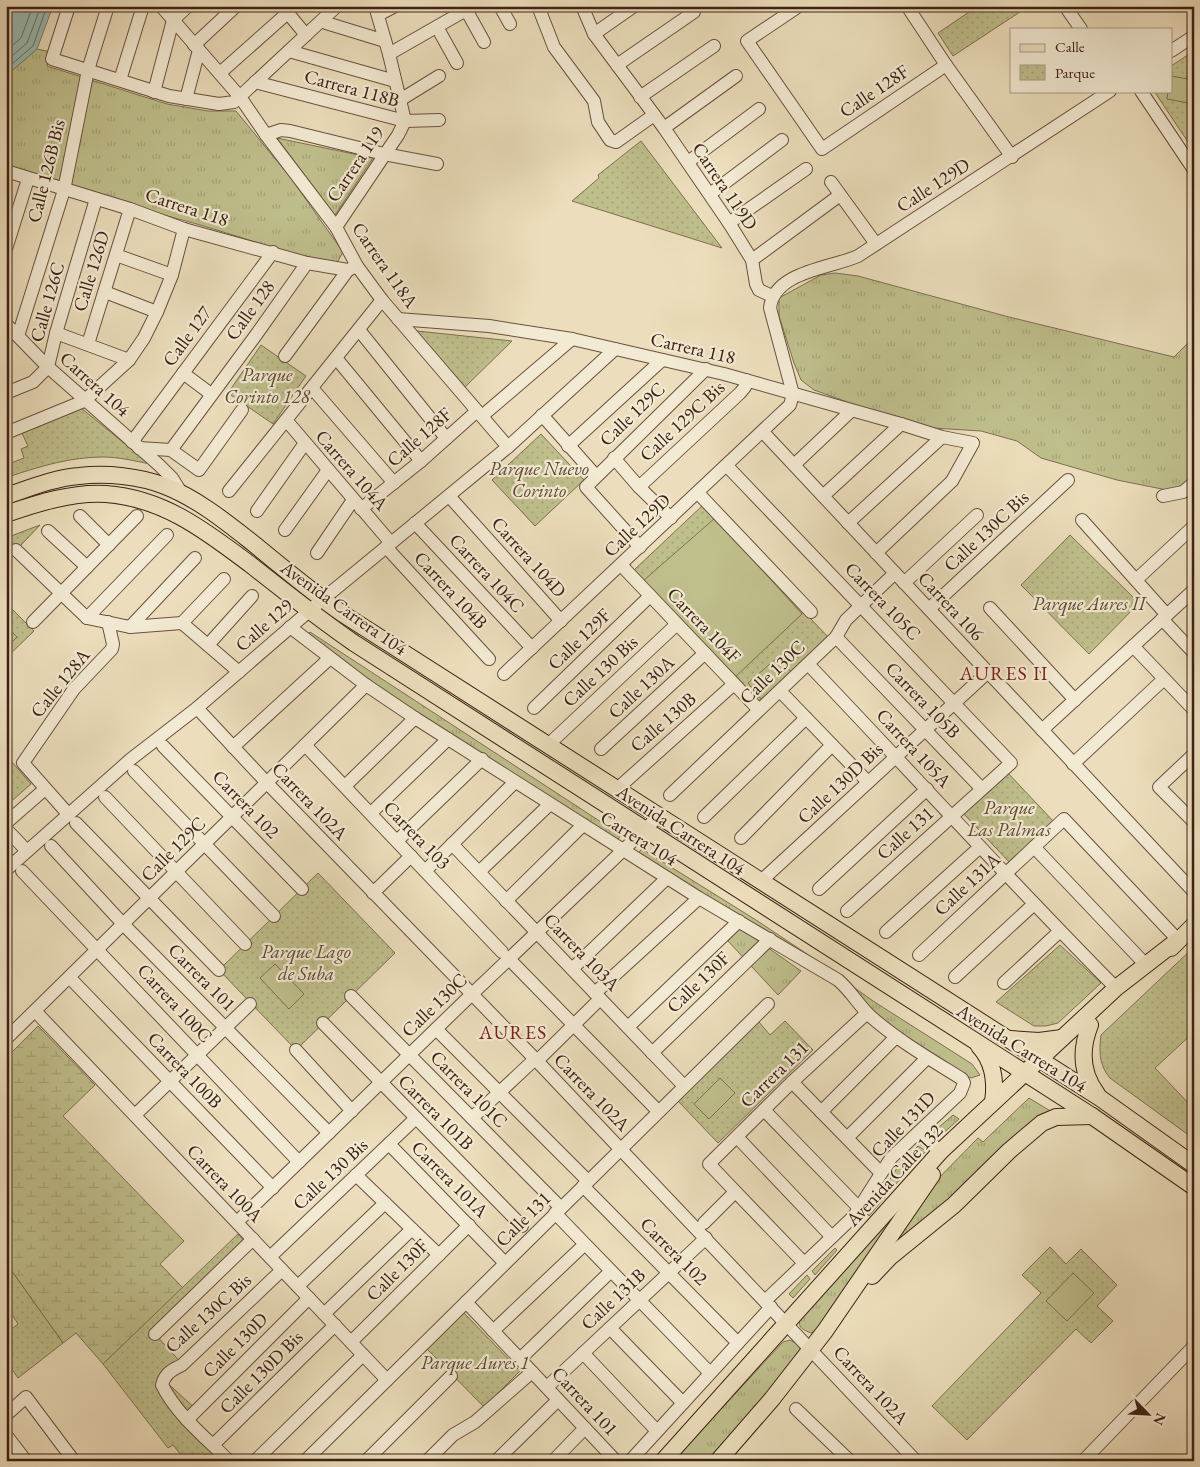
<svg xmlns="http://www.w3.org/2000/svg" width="1200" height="1467" viewBox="0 0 1200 1467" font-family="'EB Garamond',serif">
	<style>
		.grass { fill: url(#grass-tufts); stroke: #7e7050 }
		.wetland { fill: url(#wetland-marsh); stroke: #7e7050 }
		.park { fill: url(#park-dots); stroke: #7e7050 }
		.pitch { fill: #bfbf8c; stroke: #7e7050 }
		.water { fill: #99bcb4; stroke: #747e74 }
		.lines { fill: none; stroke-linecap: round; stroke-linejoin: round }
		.shore { stroke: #6a6f64; stroke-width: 1 }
		.minor-casing { stroke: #68513f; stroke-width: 14 }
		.major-casing { stroke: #3c2215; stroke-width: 18 }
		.minor { stroke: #f3ead3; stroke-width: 12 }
		.major { stroke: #ecdebc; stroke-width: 16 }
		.labels { text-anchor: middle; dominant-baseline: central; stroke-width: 4.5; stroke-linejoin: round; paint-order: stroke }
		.street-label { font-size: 19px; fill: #3c2215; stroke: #f3ead3 }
		.park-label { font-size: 19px; font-style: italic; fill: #5d4933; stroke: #f3ead3 }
		.neighbourhood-label { font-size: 20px; letter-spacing: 1px; fill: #7a1f14; stroke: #f3ead3 }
	</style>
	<defs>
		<pattern id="grass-tufts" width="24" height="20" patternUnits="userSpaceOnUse" patternTransform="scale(1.25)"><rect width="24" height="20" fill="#bfbf8c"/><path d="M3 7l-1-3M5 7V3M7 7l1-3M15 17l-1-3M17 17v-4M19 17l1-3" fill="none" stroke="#a5a478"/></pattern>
		<pattern id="wetland-marsh" width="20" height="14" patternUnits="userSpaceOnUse" patternTransform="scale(1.25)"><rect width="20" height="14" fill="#bfbf8c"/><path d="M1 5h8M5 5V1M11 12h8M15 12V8" fill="none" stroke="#a5a478"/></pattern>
		<pattern id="park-dots" width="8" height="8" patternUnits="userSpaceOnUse" patternTransform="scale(1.25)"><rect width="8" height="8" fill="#bfbf8c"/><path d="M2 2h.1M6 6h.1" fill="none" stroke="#a5a478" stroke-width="1.8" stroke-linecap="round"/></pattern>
	</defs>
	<rect width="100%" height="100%" fill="#ecdebc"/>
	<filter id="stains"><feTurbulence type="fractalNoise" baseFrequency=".004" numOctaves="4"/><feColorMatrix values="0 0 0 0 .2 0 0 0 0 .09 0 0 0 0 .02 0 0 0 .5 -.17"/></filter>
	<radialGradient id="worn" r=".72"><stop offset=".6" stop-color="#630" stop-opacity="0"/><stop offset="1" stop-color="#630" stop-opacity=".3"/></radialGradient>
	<g class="grass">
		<path d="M37 49 51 52 47 66 167 104 208 111H236L290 177 343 252 338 261 331 263 308 258 197 224 112 201 6 169V76Z"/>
		<path d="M277 138 373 158 335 215Z"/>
		<path d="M835 273 858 276 1009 317 1174 357 1194 337V478L1177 492 1117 480 1041 458 1017 441 981 431 917 427 814 390 801 380 794 363 779 316V298L821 275Z"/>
		<path d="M310 632 621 835 616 842 384 691 307 636Z"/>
		<path d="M642 849 756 920 813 958 873 1001 972 1064 980 1075 971 1078 955 1070 892 1028 847 986 636 855Z"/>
		<path d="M740 928 801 971 778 995 728 941Z"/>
		<path d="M1029 1098 1052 1112 887 1251 930 1187 978 1138 983 1142Z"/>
		<path d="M953 1115 959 1119 938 1138 932 1133Z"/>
		<path d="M918 1146 926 1151 893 1187 889 1181 897 1168Z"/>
		<path d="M885 1185 891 1190 869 1216 867 1214Z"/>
		<path d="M916 1190 818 1331 811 1333C804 1330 797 1328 800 1319Z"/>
		<path d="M835 1248 837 1250 815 1275 812 1271Z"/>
		<path d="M807 1275 810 1279 793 1298 789 1294Z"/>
		<path d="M790 1340 797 1344 802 1352 710 1461H673L783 1342Z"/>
	</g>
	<path class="wetland" d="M38 1026 95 1085 63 1116 184 1241 160 1264 183 1288 103 1364 76 1333 63 1343 6 1263V1239L13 1221 6 1205V1058Z"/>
	<g class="park">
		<path d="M978 6H1029L953 56 938 33Z"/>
		<path d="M1194 51V151L1154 91H1171V66Z"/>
		<path d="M641 141 722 248 572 201 599 178 598 175Z"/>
		<path d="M417 331 512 341 463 389Z"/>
		<path d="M261 345 306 376 273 424 228 393Z"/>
		<path d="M81 408 150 464C135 461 119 457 103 457 71 457 41 466 11 476L6 465 24 458 21 449 28 446 21 431Z"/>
		<path d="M541 434 584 480 535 526 492 480Z"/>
		<path d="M703 505 829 638 759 705 633 571Z"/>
		<path d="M40 525 6 561V538Z"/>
		<path d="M1070 535 1139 603 1089 654 1021 585Z"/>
		<path d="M6 603 34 631 6 658Z"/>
		<path d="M6 755 31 784 6 806Z"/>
		<path d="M1006 771 1055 823 1011 864 962 812Z"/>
		<path d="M318 873 395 953 296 1050 219 970Z"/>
		<path d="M1060 945 1101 983 1058 1023 1046 1026H1034L996 1002Z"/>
		<path d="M1194 947V1032L1155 1068 1194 1109V1139L1110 1078C1099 1065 1099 1052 1101 1035Z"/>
		<path d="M785 1021 813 1050 718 1143 678 1101 759 1022 770 1035Z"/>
		<path d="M6 1205 13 1221 6 1239Z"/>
		<path d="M238 1234 247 1244 155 1334 185 1367 164 1380 197 1410 187 1419 229 1461H186L173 1445 168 1448 103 1364Z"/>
		<path d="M1050 1247 1066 1264 1081 1249 1117 1285 1097 1306 1113 1321 1091 1343 1076 1329 967 1440 932 1406 1041 1293 1022 1275Z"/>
		<path d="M6 1263 63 1343 18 1378 9 1365 6 1367V1333L18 1324 6 1305Z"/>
		<path d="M464 1313 520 1371 484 1407 427 1349Z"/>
	</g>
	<g class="pitch">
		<path d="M1171 76 1194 80V104L1167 99 1168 91H1171Z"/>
		<path d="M715 518 802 614 733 679 643 581Z"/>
		<path d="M6 626 17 637 6 648Z"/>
		<path d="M778 657 792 673 762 700 748 683Z"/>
		<path d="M275 964 304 994 289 1009 260 978Z"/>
		<path d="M720 1078 735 1093 709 1119 694 1104Z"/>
		<path d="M1073 1273 1094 1293 1067 1321 1046 1301Z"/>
	</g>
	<path class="water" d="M6 6H53L37 49 6 76Z"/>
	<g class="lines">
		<g class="shore">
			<path d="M6 51 21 38 33 6"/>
			<path d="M6 61 27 43 41 6"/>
			<path d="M6 69 33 46 47 6"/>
		</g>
		<g class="minor-casing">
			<g id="minor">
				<path d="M69 6 52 59 169 96 219 104 234 102 337 6"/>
				<path d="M161 6 240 97 266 135 336 227 357 266 382 300 508 447"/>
				<path d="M282 6 306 35"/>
				<path d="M464 6 484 42"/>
				<path d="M500 6 510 24"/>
				<path d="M538 6 554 47 594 101 598 122 610 140 616 142 654 115"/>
				<path d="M582 6 594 34 664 128 729 223 752 260 756 284 759 290 772 296"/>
				<path d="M799 6 747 41 822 149 946 65"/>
				<path d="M907 6 946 65 1012 157"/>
				<path d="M1065 6 1081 29"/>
				<path d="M378 15 395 6"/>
				<path d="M326 23 385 41"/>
				<path d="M437 27 457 63"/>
				<path d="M594 34 634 6"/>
				<path d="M194 45 236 6"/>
				<path d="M289 51 395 81"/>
				<path d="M1171 51 1194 36"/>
				<path d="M389 54 473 6"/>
				<path d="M617 65 694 12"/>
				<path d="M220 73 283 17"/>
				<path d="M120 80 143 6"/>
				<path d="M255 82 405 121 439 120"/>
				<path d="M1141 91 1194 170"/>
				<path d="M154 92 173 20 188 6"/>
				<path d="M640 97 714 46"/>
				<path d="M186 99 199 50"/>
				<path d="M400 100 439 76"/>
				<path d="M664 128 736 76"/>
				<path d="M266 135 281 130 290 131 384 154 437 164"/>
				<path d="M688 162 759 109"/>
				<path d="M6 171 130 209 184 229 307 263 348 270 357 266"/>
				<path d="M831 182 876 244"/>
				<path d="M710 194 782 140"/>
				<path d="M729 223 806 169"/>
				<path d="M336 227 398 135 405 121 389 54 375 6"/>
				<path d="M6 249 28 179"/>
				<path d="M116 255 172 275"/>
				<path d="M752 260 840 195"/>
				<path d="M105 292 157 312"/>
				<path d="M398 319 489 326 572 339 724 374 901 424 942 437 973 443 952 481 876 553"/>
				<path d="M6 324 48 367 159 465 172 478 182 494"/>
				<path d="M359 330 446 438"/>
				<path d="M56 333 129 360"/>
				<path d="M18 336 64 190 88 70 108 6"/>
				<path d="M88 344 130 209"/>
				<path d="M285 356 348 270"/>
				<path d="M336 358 421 461"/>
				<path d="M183 373 211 394"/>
				<path d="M312 388 394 483"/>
				<path d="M6 393 33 382 48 367 56 333 96 199"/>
				<path d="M542 415 596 476"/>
				<path d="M482 416 572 339"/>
				<path d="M286 420 391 543"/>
				<path d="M763 432 1194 892"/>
				<path d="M6 433 84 401 129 360 144 338 157 312 172 275 184 229"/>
				<path d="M132 442 273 252"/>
				<path d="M568 446 662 360"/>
				<path d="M139 448 171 450 199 470 242 410"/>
				<path d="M171 450 256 335 307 263"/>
				<path d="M614 458 639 487 671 518"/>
				<path d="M794 465 851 411"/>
				<path d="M727 466 1011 763 847 911"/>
				<path d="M639 487 740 393 745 387 746 380"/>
				<path d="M229 491 382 300"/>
				<path d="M698 493 811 612"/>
				<path d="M449 496 561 621"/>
				<path d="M823 496 901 424"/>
				<path d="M1163 496 1183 492 1194 483"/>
				<path d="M361 509 421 461 477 411"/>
				<path d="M257 511 305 443"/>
				<path d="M80 516 109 545"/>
				<path d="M1082 520 1167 615"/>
				<path d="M415 523 532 648"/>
				<path d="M848 523 942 437"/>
				<path d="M285 530 328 470"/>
				<path d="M48 531 87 567"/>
				<path d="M386 547 489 659"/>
				<path d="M640 547 586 487 706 369"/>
				<path d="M16 550 87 618"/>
				<path d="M317 553 353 500"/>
				<path d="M621 565 759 710"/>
				<path d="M1136 580 1194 526"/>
				<path d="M904 583 977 515"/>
				<path d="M990 608 1075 700"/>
				<path d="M929 609 1068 480"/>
				<path d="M87 618 167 535"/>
				<path d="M87 618 130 627 182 623"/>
				<path d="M1162 619 1194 653"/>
				<path d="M33 622 137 516"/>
				<path d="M182 623 239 672"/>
				<path d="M182 623 224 579"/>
				<path d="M130 627 195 558"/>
				<path d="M290 627 366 685 415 718 699 898 838 980C850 990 858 1004 869 1015 897 1040 930 1059 962 1079L964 1083 960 1093 891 1158 854 1216 765 1301"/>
				<path d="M836 637 982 789"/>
				<path d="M208 645 252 596"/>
				<path d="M1133 646 1194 710"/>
				<path d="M808 664C911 772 1011 882 1116 988"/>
				<path d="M504 674 790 405 793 394 770 308C774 271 832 268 858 256L1110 91"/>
				<path d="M780 691 868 782"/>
				<path d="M197 708 267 783 537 1061 916 1461"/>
				<path d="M534 708 650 596"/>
				<path d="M1042 730 1194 590"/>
				<path d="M305 745 502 952"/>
				<path d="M548 745 677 624"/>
				<path d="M163 746 302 889"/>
				<path d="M233 747 330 658"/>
				<path d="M601 749 705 653"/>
				<path d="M1194 754 1159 787 1194 822"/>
				<path d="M1073 764 1164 679"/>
				<path d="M134 771 274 916"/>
				<path d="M345 786 415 718"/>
				<path d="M617 789 734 684"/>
				<path d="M670 795 836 637 846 620 895 573"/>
				<path d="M105 797 245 944"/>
				<path d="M371 813 448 739"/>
				<path d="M69 815 23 763 74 689 112 649 113 644 108 622"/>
				<path d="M704 817 806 718"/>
				<path d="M6 823 45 789"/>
				<path d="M76 823 219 970"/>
				<path d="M6 829 27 851"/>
				<path d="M741 838 832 745"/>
				<path d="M397 841 482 759"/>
				<path d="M452 844 684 1086"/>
				<path d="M51 846 124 925 329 1133"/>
				<path d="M1034 847 1146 965"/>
				<path d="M6 870 131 759 197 708 323 599 508 447 615 349"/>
				<path d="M22 871 299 1162"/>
				<path d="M425 871 515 782"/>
				<path d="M479 872 550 804"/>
				<path d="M761 881 988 672"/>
				<path d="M819 889 927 789"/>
				<path d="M373 893 411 856"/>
				<path d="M506 901 583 825"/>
				<path d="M886 932 980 847"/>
				<path d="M919 955 1064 819 1178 940"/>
				<path d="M509 959 658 1111"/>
				<path d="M572 969 667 878"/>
				<path d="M955 977 1034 904"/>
				<path d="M70 978 273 1188"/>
				<path d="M1004 983 1060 931"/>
				<path d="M595 993 699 898"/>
				<path d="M351 996 561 1208"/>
				<path d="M36 1012 387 1380"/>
				<path d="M323 1023 522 1226"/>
				<path d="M628 1027 739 921"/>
				<path d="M436 1029 588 1181"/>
				<path d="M6 1039 366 685"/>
				<path d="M296 1050 352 1111"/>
				<path d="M652 1053 770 939"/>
				<path d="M537 1061 600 999"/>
				<path d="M792 1082 881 1173"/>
				<path d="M764 1110 860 1209"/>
				<path d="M821 1112 896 1037"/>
				<path d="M135 1115 250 1004"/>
				<path d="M472 1118 535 1059"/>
				<path d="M917 1134 941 1151"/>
				<path d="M737 1137 832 1237"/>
				<path d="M847 1138 927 1058"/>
				<path d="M389 1144 505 1263"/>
				<path d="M356 1175 439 1255"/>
				<path d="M583 1186 738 1343"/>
				<path d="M555 1213 710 1373"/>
				<path d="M237 1222 471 995 659 816"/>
				<path d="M704 1223 735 1192"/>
				<path d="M270 1257 416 1118"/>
				<path d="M804 1263 709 1164 792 1082 867 1013"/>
				<path d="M298 1286 385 1203"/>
				<path d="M466 1302 616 1461"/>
				<path d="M324 1314 412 1229"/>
				<path d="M610 1328 683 1403"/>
				<path d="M493 1331 584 1245"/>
				<path d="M155 1334 253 1239"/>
				<path d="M351 1342 469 1225"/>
				<path d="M583 1353 657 1431"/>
				<path d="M520 1359 610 1272"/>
				<path d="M547 1387 706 1238"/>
				<path d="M796 1409 850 1461"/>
				<path d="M6 1415 26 1397 74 1461"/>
				<path d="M187 1420 309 1298"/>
				<path d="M6 1435 26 1461"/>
				<path d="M213 1445 335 1325"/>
				<path d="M229 1461C205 1437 177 1415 162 1385 165 1373 172 1370 182 1365L282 1270"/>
				<path d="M255 1461 363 1355"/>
				<path d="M305 1461 768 1004"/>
				<path d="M366 1461 451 1376"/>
				<path d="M427 1461 453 1435 475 1422 532 1372"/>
				<path d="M496 1461 558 1400"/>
				<path d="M553 1461 585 1428"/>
				<path d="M630 1461 771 1307"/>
				<path d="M1083 1461 1194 1346"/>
			</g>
		</g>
		<g class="major-casing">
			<g id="major">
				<path d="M6 496C30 488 54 478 79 476 107 473 139 476 165 486 198 499 226 522 254 544 283 568 312 592 343 614L1008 1039 1100 1098 1194 1165"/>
				<path d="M6 514C38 503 72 492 106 494 164 498 207 532 251 565 285 592 319 619 354 643L1092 1116 1194 1187"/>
				<path d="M1171 948 1194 925"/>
				<path d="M1090 1025C1080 1050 1081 1073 1097 1094"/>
				<path d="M1010 1039 1039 1041 1062 1038"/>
				<path d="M979 1046C993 1061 996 1082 993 1102"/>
				<path d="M872 1276 890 1257 954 1205 1009 1151 1042 1123 1056 1117 1092 1116"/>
				<path d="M663 1461 941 1151 1116 988 1178 940"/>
				<path d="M718 1461 772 1399 825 1331 932 1175"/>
			</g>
		</g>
		<use href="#minor" class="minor"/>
		<use href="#major" class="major"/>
	</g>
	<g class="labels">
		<g class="street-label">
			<text transform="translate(352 88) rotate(15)">Carrera 118B</text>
			<text transform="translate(874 91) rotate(-34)">Calle 128F</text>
			<text transform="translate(355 164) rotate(-56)">Carrera 119</text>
			<text transform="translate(46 171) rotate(-76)">Calle 126B Bis</text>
			<text transform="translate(933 185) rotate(-33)">Calle 129D</text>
			<text transform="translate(725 186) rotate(56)">Carrera 119D</text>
			<text transform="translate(187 207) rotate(18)">Carrera 118</text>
			<text transform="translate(385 265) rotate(55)">Carrera 118A</text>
			<text transform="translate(91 271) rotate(-73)">Calle 126D</text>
			<text transform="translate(47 302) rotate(-74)">Calle 126C</text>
			<text transform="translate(250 310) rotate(-54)">Calle 128</text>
			<text transform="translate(187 336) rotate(-54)">Calle 127</text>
			<text transform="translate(693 348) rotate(13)">Carrera 118</text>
			<text transform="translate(95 384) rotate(42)">Carrera 104</text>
			<text transform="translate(632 414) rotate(-44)">Calle 129C</text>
			<text transform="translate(682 421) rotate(-43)">Calle 129C Bis</text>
			<text transform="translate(419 437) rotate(-41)">Calle 128F</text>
			<text transform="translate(352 470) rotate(49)">Carrera 104A</text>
			<text transform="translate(637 525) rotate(-43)">Calle 129D</text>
			<text transform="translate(986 531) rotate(-43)">Calle 130C Bis</text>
			<text transform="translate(529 557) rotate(48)">Carrera 104D</text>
			<text transform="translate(487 573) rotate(47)">Carrera 104C</text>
			<text transform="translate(451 590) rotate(47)">Carrera 104B</text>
			<text transform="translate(883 601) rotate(46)">Carrera 105C</text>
			<text transform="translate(951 606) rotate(47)">Carrera 106</text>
			<text transform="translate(344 608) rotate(35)">Avenida Carrera 104</text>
			<text transform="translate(264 625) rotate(-41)">Calle 129</text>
			<text transform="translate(704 625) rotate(46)">Carrera 104F</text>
			<text transform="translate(579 639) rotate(-44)">Calle 129F</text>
			<text transform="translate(600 671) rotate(-43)">Calle 130 Bis</text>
			<text transform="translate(772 672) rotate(-44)">Calle 130C</text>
			<text transform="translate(60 683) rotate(-51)">Calle 128A</text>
			<text transform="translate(641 687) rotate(-43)">Calle 130A</text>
			<text transform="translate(923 700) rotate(46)">Carrera 105B</text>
			<text transform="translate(663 722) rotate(-41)">Calle 130B</text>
			<text transform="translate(914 748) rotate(47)">Carrera 105A</text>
			<text transform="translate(840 783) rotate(-43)">Calle 130D Bis</text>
			<text transform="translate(310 801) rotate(46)">Carrera 102A</text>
			<text transform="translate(246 804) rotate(46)">Carrera 102</text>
			<text transform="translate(681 830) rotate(33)">Avenida Carrera 104</text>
			<text transform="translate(905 833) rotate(-42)">Calle 131</text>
			<text transform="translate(417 835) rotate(46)">Carrera 103</text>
			<text transform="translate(639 838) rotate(32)">Carrera 104</text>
			<text transform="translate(173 849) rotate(-45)">Calle 129C</text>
			<text transform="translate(967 884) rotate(-43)">Calle 131A</text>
			<text transform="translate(582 952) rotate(46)">Carrera 103A</text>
			<text transform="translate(202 977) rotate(45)">Carrera 101</text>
			<text transform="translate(698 982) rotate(-44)">Calle 130F</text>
			<text transform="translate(175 1003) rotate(47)">Carrera 100C</text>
			<text transform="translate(434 1005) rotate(-44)">Calle 130C</text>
			<text transform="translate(1022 1048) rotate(32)">Avenida Carrera 104</text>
			<text transform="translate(185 1070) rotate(46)">Carrera 100B</text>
			<text transform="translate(774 1074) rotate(-44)">Carrera 131</text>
			<text transform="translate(469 1089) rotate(45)">Carrera 101C</text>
			<text transform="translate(592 1092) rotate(46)">Carrera 102A</text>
			<text transform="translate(436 1112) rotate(45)">Carrera 101B</text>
			<text transform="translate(903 1124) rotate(-46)">Calle 131D</text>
			<text transform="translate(330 1174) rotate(-43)">Calle 130 Bis</text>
			<text transform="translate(894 1175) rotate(-47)">Avenida Calle 132</text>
			<text transform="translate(450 1179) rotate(45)">Carrera 101A</text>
			<text transform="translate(225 1183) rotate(46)">Carrera 100A</text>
			<text transform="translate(523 1219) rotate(-45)">Calle 131</text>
			<text transform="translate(674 1251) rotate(45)">Carrera 102</text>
			<text transform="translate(397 1270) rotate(-45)">Calle 130F</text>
			<text transform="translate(613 1299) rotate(-43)">Calle 131B</text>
			<text transform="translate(208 1313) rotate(-42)">Calle 130C Bis</text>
			<text transform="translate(235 1345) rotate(-45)">Calle 130D</text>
			<text transform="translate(261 1372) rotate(-45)">Calle 130D Bis</text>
			<text transform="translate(871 1385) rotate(47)">Carrera 102A</text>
			<text transform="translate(585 1401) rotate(47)">Carrera 101</text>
		</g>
		<g class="park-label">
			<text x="267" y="374">Parque<tspan x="267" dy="22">Corinto 128</tspan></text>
			<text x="539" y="468">Parque Nuevo<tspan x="539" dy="22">Corinto</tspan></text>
			<text x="1089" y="603">Parque Aures II</text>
			<text x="1009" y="807">Parque<tspan x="1009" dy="22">Las Palmas</tspan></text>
			<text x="306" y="951">Parque Lago<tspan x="306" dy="22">de Suba</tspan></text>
			<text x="475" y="1362">Parque Aures 1</text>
		</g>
		<g class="neighbourhood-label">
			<text x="1004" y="673">AURES II</text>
			<text x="513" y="1032">AURES</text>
		</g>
	</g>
	<rect width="1200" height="1467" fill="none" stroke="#ecdebc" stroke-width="25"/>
	<rect x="8" y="8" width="1185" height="1452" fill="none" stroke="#3c2215" stroke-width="2.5"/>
	<rect x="12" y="12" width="1175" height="1442" fill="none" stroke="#3c2215"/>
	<rect x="1010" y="28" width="162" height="65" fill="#f3ead3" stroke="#aa9a87"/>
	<rect x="1020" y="44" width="25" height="8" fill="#ecdebc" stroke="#aa9a87"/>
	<text x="1055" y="52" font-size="15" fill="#3c2215">Calle</text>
	<rect x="1020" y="65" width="25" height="15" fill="url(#park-dots)" stroke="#aa9a87"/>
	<text x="1055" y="78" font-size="15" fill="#3c2215">Parque</text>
	<g transform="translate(1148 1414) rotate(114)" stroke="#f3ead3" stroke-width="4" paint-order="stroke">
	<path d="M0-4L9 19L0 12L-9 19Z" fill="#3c2215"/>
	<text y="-8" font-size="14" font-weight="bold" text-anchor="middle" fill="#3c2215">N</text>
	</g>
	<rect width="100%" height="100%" filter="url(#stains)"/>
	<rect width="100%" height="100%" fill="url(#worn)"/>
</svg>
